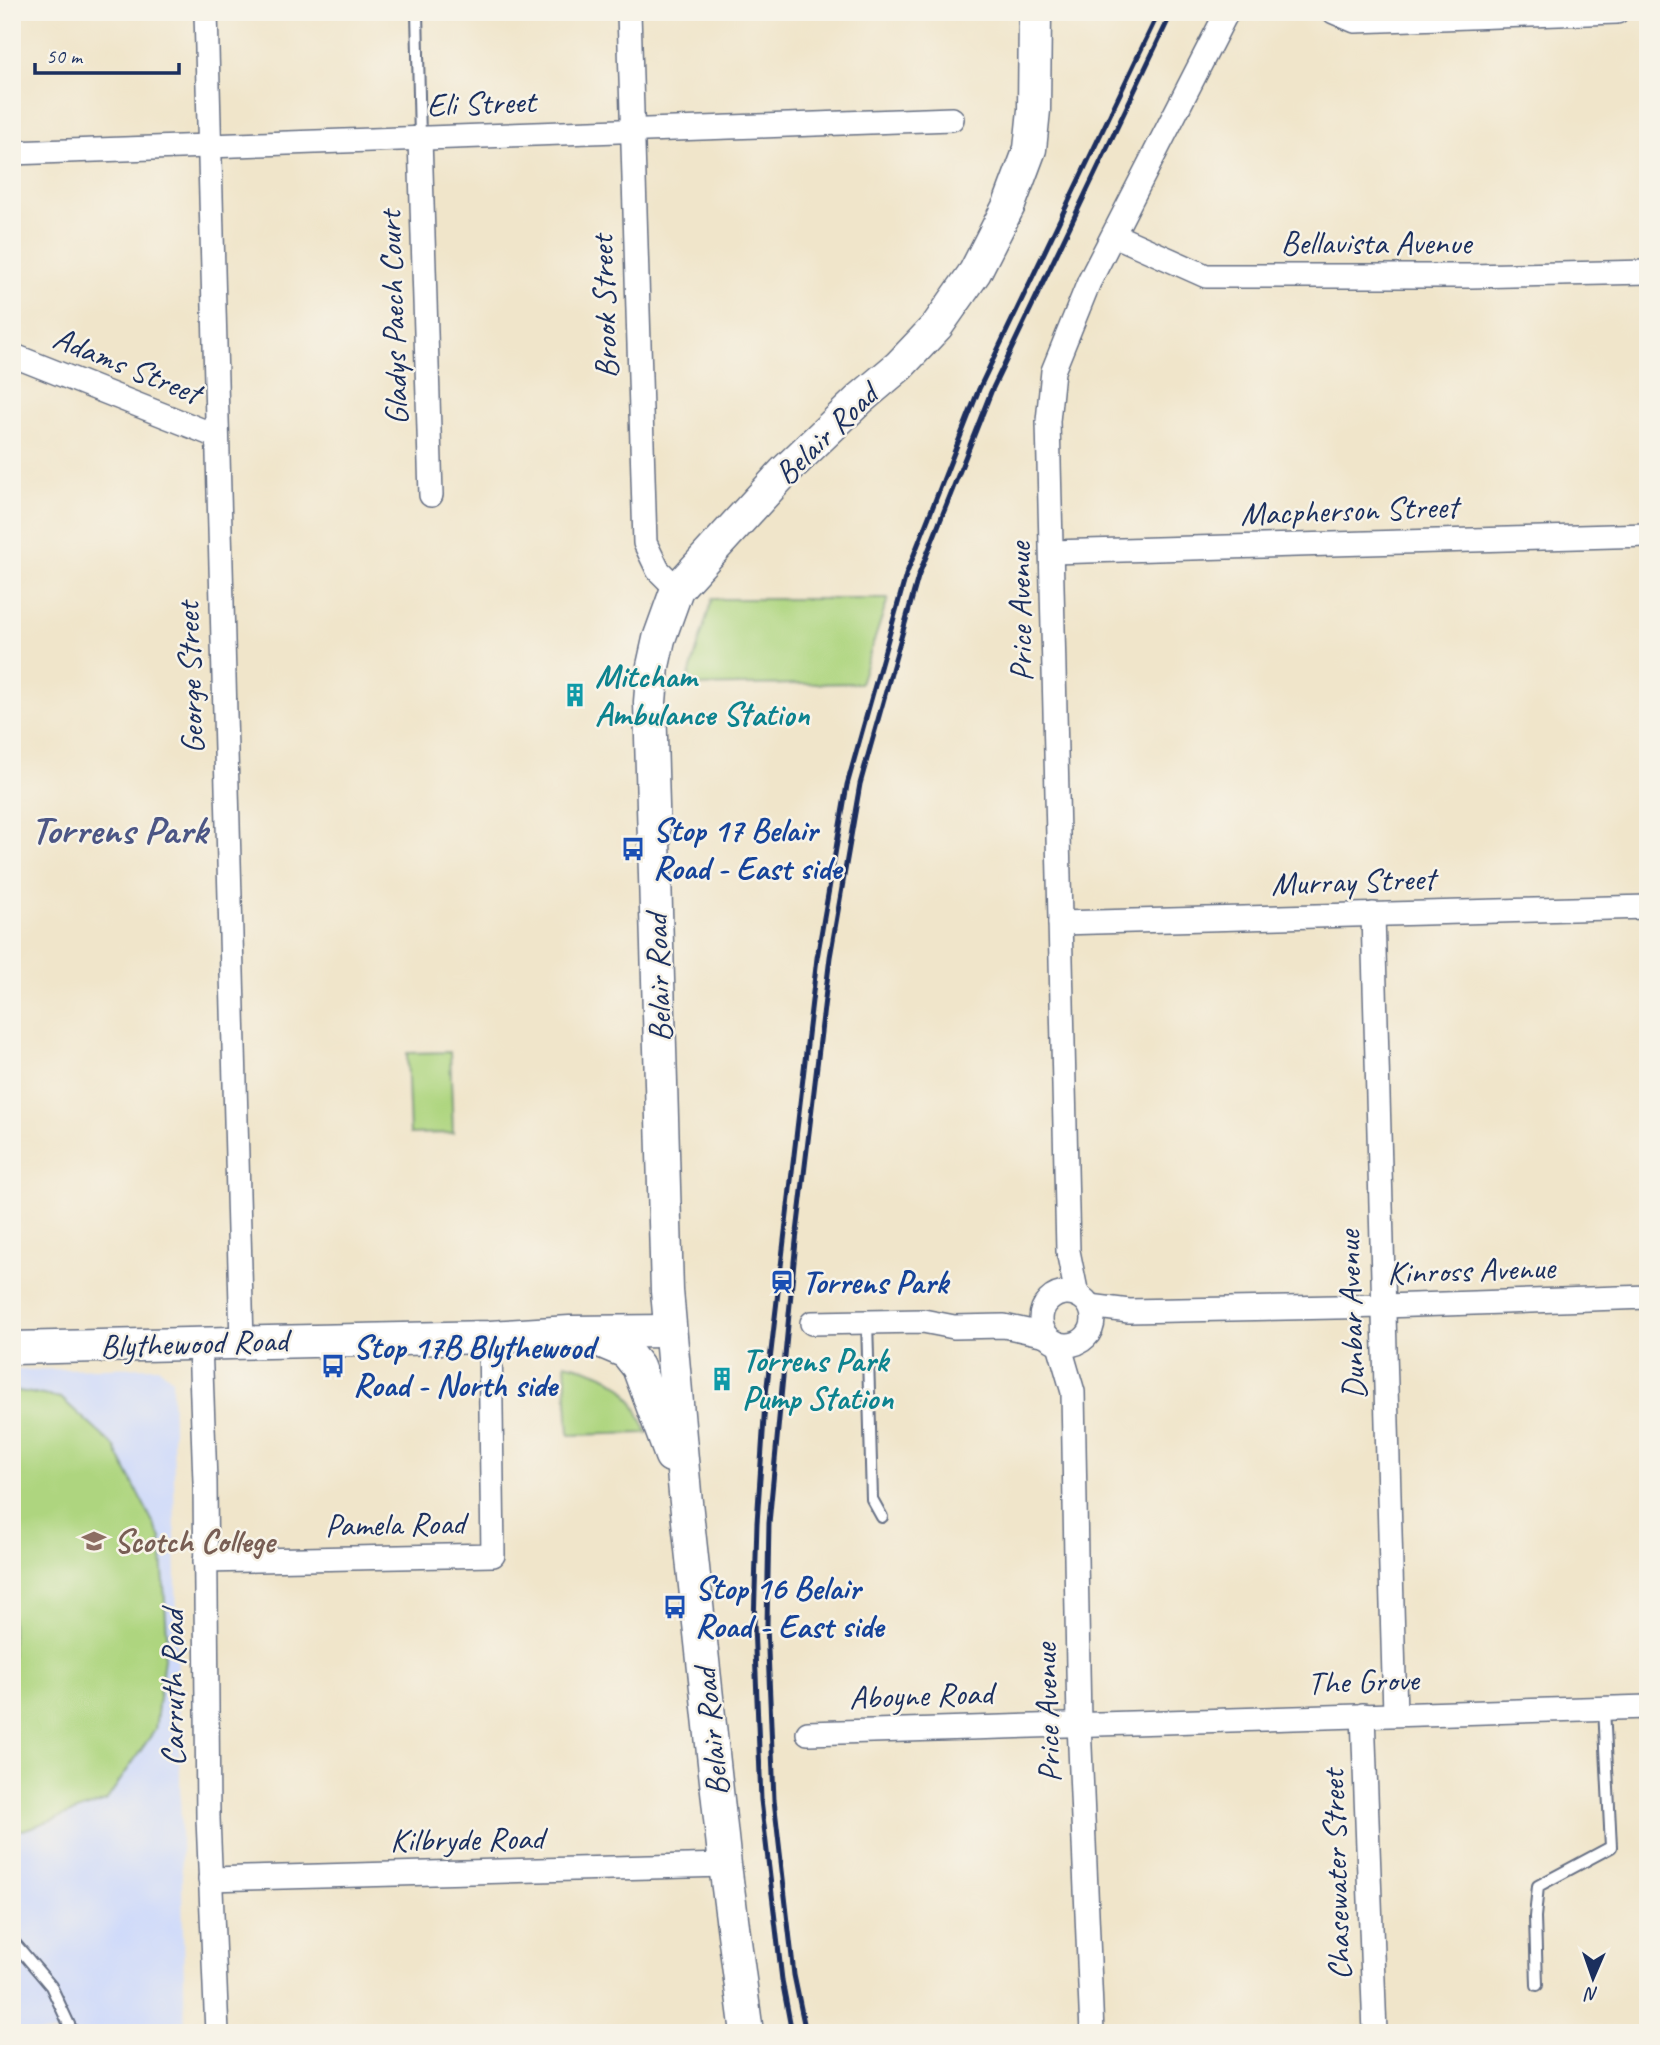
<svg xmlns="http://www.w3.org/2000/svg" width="1660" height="2045" viewBox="0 0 1660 2045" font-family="Caveat,sans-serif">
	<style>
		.built { fill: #cfdafa }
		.green { fill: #aed57f; stroke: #64826e; stroke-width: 2 }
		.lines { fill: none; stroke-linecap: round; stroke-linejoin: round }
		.lane-casing { stroke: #666f84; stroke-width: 14 }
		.street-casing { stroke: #666f84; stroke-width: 26 }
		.secondary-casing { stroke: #666f84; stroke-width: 35 }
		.lane { stroke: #fff; stroke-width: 10 }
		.street { stroke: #fff; stroke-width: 23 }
		.secondary { stroke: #fff; stroke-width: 32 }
		.rail { stroke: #1b2f5e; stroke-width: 5 }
		.labels { text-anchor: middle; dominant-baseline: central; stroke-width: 5; stroke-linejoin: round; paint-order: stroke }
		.street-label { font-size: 33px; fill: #1b2f5e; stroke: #f7f3e8 }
		.culture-label { font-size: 33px; font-weight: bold; fill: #0d838f; stroke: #f7f3e8; text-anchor: start }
		.transit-label { font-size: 33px; font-weight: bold; fill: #164399; stroke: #f7f3e8; text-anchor: start }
		.education-label { font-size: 33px; font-weight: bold; fill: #785e54; stroke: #f7f3e8; text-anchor: start }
		.district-label { font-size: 40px; font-weight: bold; fill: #4c5685; stroke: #f7f3e8 }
	</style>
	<rect width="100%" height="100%" fill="#f7f3e8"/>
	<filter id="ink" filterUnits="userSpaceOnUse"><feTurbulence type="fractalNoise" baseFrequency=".0143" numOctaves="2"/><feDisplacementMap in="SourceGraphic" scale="14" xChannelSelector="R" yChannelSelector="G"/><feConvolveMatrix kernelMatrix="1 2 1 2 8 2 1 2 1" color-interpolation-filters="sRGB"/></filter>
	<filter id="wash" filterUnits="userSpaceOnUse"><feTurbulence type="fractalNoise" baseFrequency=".00686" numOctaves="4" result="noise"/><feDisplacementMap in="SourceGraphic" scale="28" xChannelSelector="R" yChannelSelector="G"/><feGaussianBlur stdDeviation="1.57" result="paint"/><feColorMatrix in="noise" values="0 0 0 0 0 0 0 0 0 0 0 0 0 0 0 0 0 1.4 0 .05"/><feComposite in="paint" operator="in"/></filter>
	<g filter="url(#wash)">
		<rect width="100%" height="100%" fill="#f0e5ca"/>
		<path class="built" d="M158 1367 172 1379 185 2033H12V1370Z"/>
		<g class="green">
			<path d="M712 599H888L860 683 686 686Z"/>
			<path d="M450 1052 453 1133 410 1134 407 1053Z"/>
			<path d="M565 1363C616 1375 628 1385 647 1433L569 1435Z"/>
			<path d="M12 1390 61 1398 114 1446 161 1538 167 1634 155 1730 106 1801 23 1830 12 1828Z"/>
		</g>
	</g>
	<g filter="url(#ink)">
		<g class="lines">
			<g class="lane-casing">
				<g id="lane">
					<path d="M417 12 420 138"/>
					<path d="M867 1321 872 1499 882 1517"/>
					<path d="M12 1940 51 1986 73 2033"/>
					<path d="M1537 1985 1535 1917 1538 1886 1611 1847 1604 1708"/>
				</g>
			</g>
			<g class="street-casing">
				<g id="street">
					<path d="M206 12 242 1342"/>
					<path d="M629 12 645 543 658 570 677 589"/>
					<path d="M1334 12 1355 21 1617 12"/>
					<path d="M420 138 431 495"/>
					<path d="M12 153 952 119"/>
					<path d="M1114 235 1206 276H1470L1648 272"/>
					<path d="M12 355 216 436"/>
					<path d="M1052 552 1648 535"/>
					<path d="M1373 914 1395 1714"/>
					<path d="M1060 923 1648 907"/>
					<circle cx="1067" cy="1319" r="26"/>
					<path d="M1077 1295 1068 1251 1048 421 1053 371 1089 282 1227 12"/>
					<path d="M1090 1306 1129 1311 1384 1306 1648 1297"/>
					<path d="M812 1323 923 1321 954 1327 1004 1326 1046 1335"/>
					<path d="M200 1343 205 1482 208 1818 217 2033"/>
					<path d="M1059 1344 1073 1392 1079 1723 1092 2033"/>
					<path d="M205 1561 493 1555 490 1337"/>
					<path d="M1363 1715 1375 2033"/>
					<path d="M808 1733 1648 1707"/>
					<path d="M210 1879 725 1865"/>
				</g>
			</g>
			<g class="secondary-casing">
				<g id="secondary">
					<path d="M588 1336 626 1352 638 1367 671 1456"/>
					<path d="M12 1348 490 1337 570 1332 670 1331"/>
					<path d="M747 2033 725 1865 685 1493 667 1291 650 702 653 666 659 639 677 589 784 472 860 399 899 366 937 326 975 272 1009 205 1030 149 1034 110 1035 12"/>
				</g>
			</g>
			<use href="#lane" class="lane"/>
			<use href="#street" class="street"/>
			<use href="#secondary" class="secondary"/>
			<g class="rail">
				<path d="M792 2033 782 1980 761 1800 754 1624 757 1523 765 1403 817 958 847 785 906 575 979 389 1159 12"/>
				<path d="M806 2033 794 1975 774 1800 767 1625 769 1523 796 1241 830 957 860 784 918 577 991 392 1172 12"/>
			</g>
		</g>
	</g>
	<defs>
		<g id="building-bare" transform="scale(1.89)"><path d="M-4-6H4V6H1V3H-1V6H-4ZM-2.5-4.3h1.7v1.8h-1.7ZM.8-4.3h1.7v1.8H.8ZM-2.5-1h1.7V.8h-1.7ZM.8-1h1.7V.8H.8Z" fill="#0f9aa8" stroke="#f7f3e8" stroke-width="2.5" paint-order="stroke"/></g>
		<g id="bus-bare" transform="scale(1.89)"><path d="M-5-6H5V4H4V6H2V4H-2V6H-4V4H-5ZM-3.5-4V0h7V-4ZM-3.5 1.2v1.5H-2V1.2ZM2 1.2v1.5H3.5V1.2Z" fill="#1a4fb4" stroke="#f7f3e8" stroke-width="2.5" paint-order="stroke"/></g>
		<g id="station-bare" transform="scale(1.89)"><path d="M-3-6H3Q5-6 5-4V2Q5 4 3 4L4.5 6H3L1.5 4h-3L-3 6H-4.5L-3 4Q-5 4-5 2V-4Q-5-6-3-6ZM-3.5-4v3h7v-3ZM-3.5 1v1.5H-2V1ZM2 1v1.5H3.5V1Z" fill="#1a4fb4" stroke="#f7f3e8" stroke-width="2.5" paint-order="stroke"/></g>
		<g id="university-bare" transform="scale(1.89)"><path d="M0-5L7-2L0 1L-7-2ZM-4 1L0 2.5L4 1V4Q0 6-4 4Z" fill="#8d6e63" stroke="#f7f3e8" stroke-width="2.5" paint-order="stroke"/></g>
	</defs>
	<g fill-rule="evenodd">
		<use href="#building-bare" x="575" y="695"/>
		<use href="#bus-bare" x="633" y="849"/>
		<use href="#station-bare" x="782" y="1282"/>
		<use href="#bus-bare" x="333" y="1366"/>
		<use href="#building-bare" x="722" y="1379"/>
		<use href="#university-bare" x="94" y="1541"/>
		<use href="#bus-bare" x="675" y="1607"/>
	</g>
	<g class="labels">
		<g class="street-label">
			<text transform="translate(481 103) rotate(-2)">Eli Street</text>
			<text x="1376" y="243">Bellavista Avenue</text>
			<text transform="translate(604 307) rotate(-92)">Brook Street</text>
			<text transform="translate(393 318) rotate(-92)">Gladys Paech Court</text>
			<text transform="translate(127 365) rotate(22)">Adams Street</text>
			<text transform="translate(826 434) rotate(-44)">Belair Road</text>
			<text transform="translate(1349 510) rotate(-2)">Macpherson Street</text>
			<text transform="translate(1020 612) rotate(-91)">Price Avenue</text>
			<text transform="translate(190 678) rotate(-92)">George Street</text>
			<text transform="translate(1353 881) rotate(-2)">Murray Street</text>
			<text transform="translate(658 978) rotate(-92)">Belair Road</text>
			<text transform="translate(1471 1270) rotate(-2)">Kinross Avenue</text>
			<text transform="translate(1351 1315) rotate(-92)">Dunbar Avenue</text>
			<text transform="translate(194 1343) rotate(-2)">Blythewood Road</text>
			<text transform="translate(395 1524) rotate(-1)">Pamela Road</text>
			<text transform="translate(1363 1681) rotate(-2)">The Grove</text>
			<text transform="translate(173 1688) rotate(-90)">Carruth Road</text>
			<text transform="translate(921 1695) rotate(-2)">Aboyne Road</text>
			<text transform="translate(1047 1713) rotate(-92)">Price Avenue</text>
			<text transform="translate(711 1732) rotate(-96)">Belair Road</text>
			<text transform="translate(467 1839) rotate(-1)">Kilbryde Road</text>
			<text transform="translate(1336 1875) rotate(-92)">Chasewater Street</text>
		</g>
		<g class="culture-label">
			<text x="595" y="676">Mitcham<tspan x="595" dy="38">Ambulance Station</tspan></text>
			<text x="742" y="1360">Torrens Park<tspan x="742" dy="38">Pump Station</tspan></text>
		</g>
		<g class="transit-label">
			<text x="653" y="830">Stop 17 Belair<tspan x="653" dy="38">Road - East side</tspan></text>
			<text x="802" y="1282">Torrens Park</text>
			<text x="353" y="1347">Stop 17B Blythewood<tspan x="353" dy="38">Road - North side</tspan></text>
			<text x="695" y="1588">Stop 16 Belair<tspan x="695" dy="38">Road - East side</tspan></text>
		</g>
		<g class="education-label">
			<text x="114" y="1541">Scotch College</text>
		</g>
		<g class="district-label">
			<text x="119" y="830">Torrens Park</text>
		</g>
	</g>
	<rect width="1660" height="2045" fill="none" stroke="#f7f3e8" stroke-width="42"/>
	<g transform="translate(1593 1978) rotate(182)" stroke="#f7f3e8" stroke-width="5" paint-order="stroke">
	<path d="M0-5L12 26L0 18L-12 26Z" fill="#1b2f5e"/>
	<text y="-10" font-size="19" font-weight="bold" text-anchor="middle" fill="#1b2f5e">N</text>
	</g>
	<path d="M35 63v10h144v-10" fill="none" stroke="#1b2f5e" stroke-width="3.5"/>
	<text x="46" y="63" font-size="21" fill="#1b2f5e" stroke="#f7f3e8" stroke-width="5" paint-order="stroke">50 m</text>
</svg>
